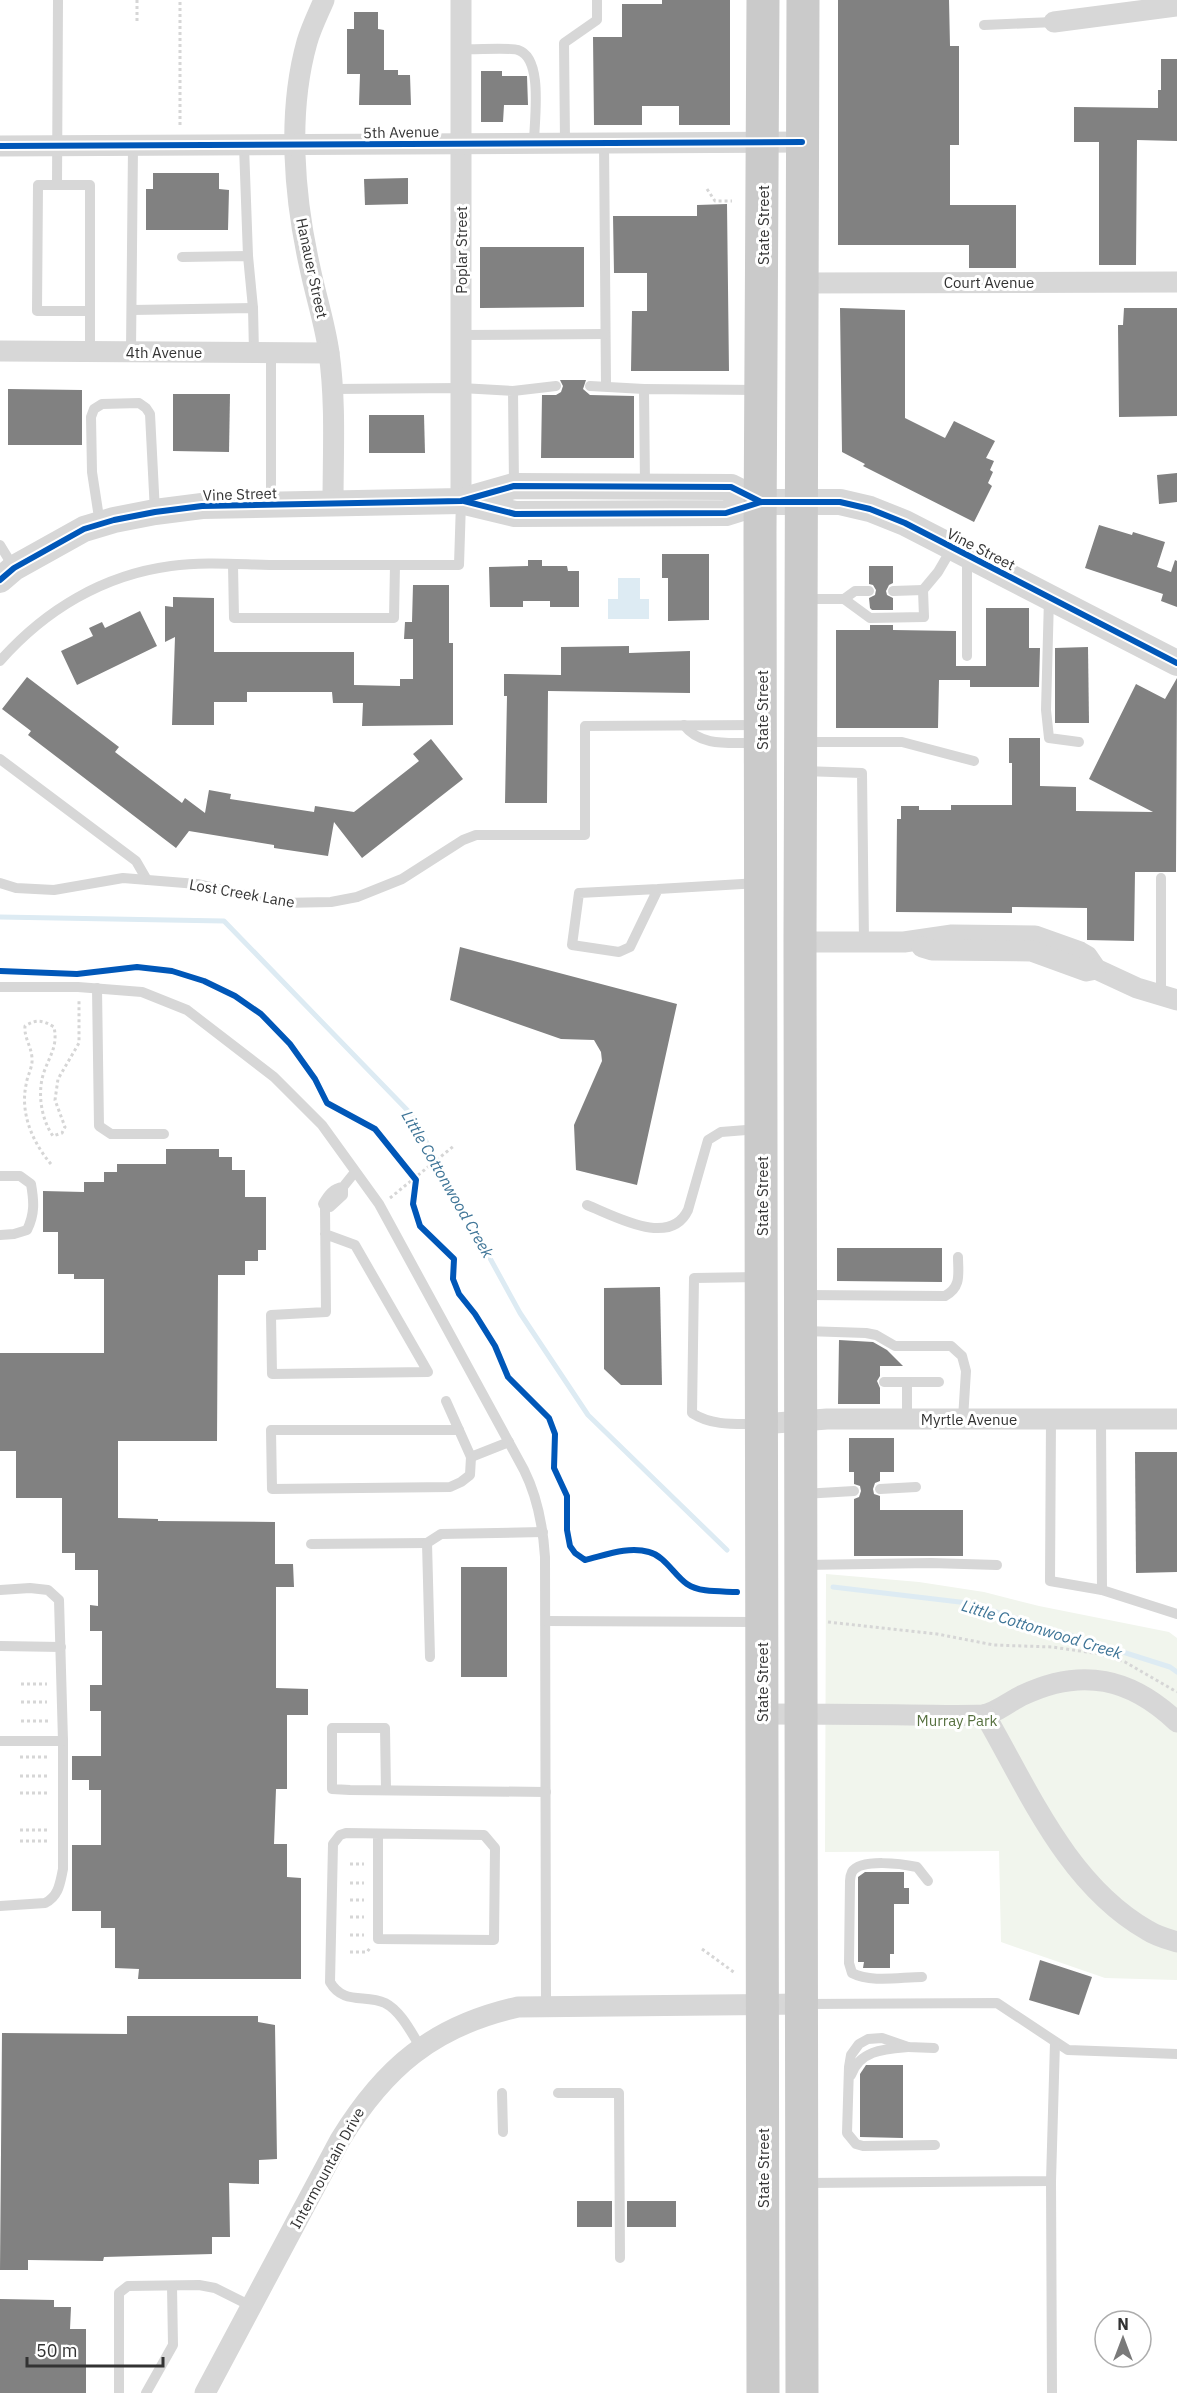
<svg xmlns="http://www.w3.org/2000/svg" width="1177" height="2393" viewBox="0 0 1177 2393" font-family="'IBM Plex Sans',sans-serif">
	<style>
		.green { fill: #f1f5ed }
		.water { fill: #ddebf3 }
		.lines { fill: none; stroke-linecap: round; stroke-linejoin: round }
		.stream { stroke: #ddebf3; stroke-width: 5 }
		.building { fill: #818181 }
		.path { stroke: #d6d6d6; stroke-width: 3; stroke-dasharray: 3 3; stroke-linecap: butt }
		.service { stroke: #d7d7d7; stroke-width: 10 }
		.minor { stroke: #d7d7d7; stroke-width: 21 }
		.tertiary { stroke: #d7d7d7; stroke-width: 26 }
		.primary { stroke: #cacaca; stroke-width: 33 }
		.cycleway-casing { stroke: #fff; stroke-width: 10 }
		.cycleway { stroke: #0057b8; stroke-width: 6 }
		.labels { text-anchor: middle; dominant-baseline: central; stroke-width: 6; stroke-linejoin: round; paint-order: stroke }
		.street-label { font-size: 15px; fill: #333; stroke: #fff }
		.park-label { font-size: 15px; fill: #56703f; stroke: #fff }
		.water-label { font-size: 16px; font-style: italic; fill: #3f7597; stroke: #fff }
	</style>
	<rect width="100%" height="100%" fill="#fff"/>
	<path class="green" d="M826 1574 919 1582 984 1592 1039 1606 1169 1632 1177 1638V1980L1105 1978 1001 1942 999 1851 825 1852Z"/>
	<path class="water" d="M618 578H640V599H649V619H608V599H618Z"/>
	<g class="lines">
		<g class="stream">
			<path d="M0 917 224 921 411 1114 520 1313 588 1415 727 1550"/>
			<path d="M833 1587 968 1603 1170 1667 1177 1672"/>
		</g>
	</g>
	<g class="building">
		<path d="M662 0H730V125H679V106H642V125H594L593 37H622V4H662Z"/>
		<path d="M838 0H949L950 46H959V145H950V205H1016V268H969V245H838Z"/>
		<path d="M354 12H378V29L384 30V70H398V75H410L411 105H359L360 74H347V29H354Z"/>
		<path d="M1161 59H1177V141L1137 140 1136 265H1099V142H1074V107L1158 108V90H1161Z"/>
		<path d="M481 71H502V76H527L528 105H504L503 122H481Z"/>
		<path d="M153 173H219V189L229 190 228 230H146V189H153Z"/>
		<path d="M408 178V204L365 205 364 179Z"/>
		<path d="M727 204 729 371H631L632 311H647V273H614L613 216H697V205Z"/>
		<path d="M480 247H584V307L480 308Z"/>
		<path d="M840 308 905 310V418L945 438 954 421 995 441 986 458 994 461 990 470 993 472 988 483 992 486 974 522 863 466 865 464 842 452Z"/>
		<path d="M1124 308H1177V416L1119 417 1118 325H1123Z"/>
		<path d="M560 380H586L583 389 590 395 634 396V458H541L542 395H556L561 392 563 386Z"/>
		<path d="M8 389 82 390V445H8Z"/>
		<path d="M173 394H230L229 452 173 451Z"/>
		<path d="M369 415H424L425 453H369Z"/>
		<path d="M1177 473V502L1159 504 1157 475Z"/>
		<path d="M1099 525 1132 535 1133 532 1165 542 1157 567 1171 572 1175 560 1177 561V607L1161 601 1163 594 1085 568Z"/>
		<path d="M662 554H709V620L668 621V578H662Z"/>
		<path d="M528 560H542V566H567L568 571H579V607H550V601H523V607H490L489 567 528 566Z"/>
		<path d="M869 566H893V583L889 585 886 591 887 595 893 598V610H872L870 608 869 598 875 595 876 590 873 585 869 584Z"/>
		<path d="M413 585H449V643H453V725L362 726 363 703H333L332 692H247V702H214V725H172L175 637 165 642V606L173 607V597L214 598V652H354V685L400 686V679H413V639H404L405 622H412Z"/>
		<path d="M986 608H1029V648H1040L1039 687H970V680H939L938 728H836V630H870V625H893V630L956 631V666H986Z"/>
		<path d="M140 611 157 646 77 685 61 651 93 636 89 628 102 622 105 628Z"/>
		<path d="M629 646V653L690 651V693L548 691 547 803H505L507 696H504V674L561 675V647Z"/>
		<path d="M1088 647 1089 723H1055V648Z"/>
		<path d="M27 677 119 747 115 752 182 803 185 798 205 813 209 790 231 794 230 799 314 812 315 806 354 812 419 761 413 754 431 739 463 779 362 858 334 822 328 856 274 848V845L189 831 176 848 28 735 31 731 2 709Z"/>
		<path d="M1177 678 1176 872H1135L1134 941 1087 940V908L1012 907V913L896 912 897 819H901V806H919V810H951V805H1012V763H1009V738H1040V786L1076 787V811L1153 812 1089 779 1136 684 1165 699Z"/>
		<path d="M460 947 677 1004 637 1185 576 1170 574 1125 602 1061 601 1052 594 1040 561 1039 450 1000Z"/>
		<path d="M166 1149H219V1157H232V1170H245V1197H266V1250H258V1261H245V1275H218L217 1441H118V1518L158 1519V1521L275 1522V1564H293L294 1587H276V1688L308 1689V1715H287V1789H276L274 1844H287V1877L301 1878V1979H138L139 1969 115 1968V1928H101V1911H72V1845H101V1790H89V1780H72V1756H101V1711H90V1685H102V1631H90V1605L98 1606V1570H75V1553H62V1498H16V1451H0V1353H104V1279H74V1274H58V1232H43V1191L84 1192V1182H104V1172H117V1164H166Z"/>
		<path d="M837 1248H942V1282L837 1281Z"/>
		<path d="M660 1287 662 1385H621L604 1369V1288Z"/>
		<path d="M839 1340 873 1342 887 1350 903 1366H880V1376L877 1381 880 1388V1404H838Z"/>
		<path d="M849 1438H894V1472H880V1481L875 1483 873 1489 874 1494 880 1496V1510H963V1556H854V1499L859 1497 861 1491 860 1486 854 1484V1472H849Z"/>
		<path d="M1135 1452H1177V1572L1136 1573Z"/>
		<rect x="461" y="1567" width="46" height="110"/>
		<path d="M865 1872H904V1888H909V1904H894V1954H890V1968H863L864 1962H858V1877Z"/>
		<path d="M1040 1960 1092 1977 1079 2015 1029 2000Z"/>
		<path d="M127 2016H258V2022L275 2025 277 2159 259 2160V2184L229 2183 230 2237H212V2254L104 2257 103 2261 28 2260V2270H0L2 2033 127 2034Z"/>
		<path d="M866 2065H903V2138L860 2137V2074Z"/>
		<rect x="577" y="2201" width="35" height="26"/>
		<rect x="627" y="2201" width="49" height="26"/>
		<path d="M0 2299 54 2300V2307H71L70 2329H86V2393H0Z"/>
	</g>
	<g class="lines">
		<g class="path">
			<path d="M137 0V21"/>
			<path d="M180 125V0"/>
			<path d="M707 189 715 201H732"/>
			<path d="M51 1164C33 1143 20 1114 26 1085 27 1076 33 1067 32 1058 31 1045 24 1038 25 1026 36 1019 43 1020 54 1027 58 1046 50 1055 44 1072 37 1092 41 1119 53 1136L62 1133 65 1127 55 1100 58 1079 79 1043V1001"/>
			<path d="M390 1198 455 1145"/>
			<path d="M828 1622 937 1634 994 1645 1052 1647 1101 1654 1125 1662 1177 1692"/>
			<path d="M21 1684H47"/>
			<path d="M21 1702H47"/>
			<path d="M21 1721H49"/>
			<path d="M20 1757H49"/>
			<path d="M20 1776H48"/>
			<path d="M20 1793H48"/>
			<path d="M20 1830H48"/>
			<path d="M20 1841H48"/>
			<path d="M350 1864H364"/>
			<path d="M350 1883H364"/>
			<path d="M350 1900H364"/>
			<path d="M350 1917H364"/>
			<path d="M350 1935H364"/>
			<path d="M702 1949 735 1973"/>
			<path d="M350 1952H367L370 1948"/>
		</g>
		<g class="service">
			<path d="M984 25 1054 22"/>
			<path d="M461 49C473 50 510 47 518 50 544 58 534 121 534 143"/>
			<path d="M565 142 564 43 597 20V0"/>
			<path d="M604 142 606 386"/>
			<path d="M244 146 248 256"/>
			<path d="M57 185 58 0"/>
			<path d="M182 257 248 256 253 308"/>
			<path d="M132 310 253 308 254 353"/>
			<path d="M90 311H37L38 185H90V351"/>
			<path d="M461 335 605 334"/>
			<path d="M131 351 133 146"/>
			<path d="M590 386 644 389"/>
			<path d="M333 389 461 388 513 391 514 486"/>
			<path d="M513 391 556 386"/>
			<path d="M645 486 644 389 759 390"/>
			<path d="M271 505V353"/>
			<path d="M100 524 92 472 91 417 94 409 102 404 139 403 146 408 150 414 155 512"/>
			<path d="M0 545 14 568"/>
			<path d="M233 565 234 618H394L395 565"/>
			<path d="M893 591 923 590"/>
			<path d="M1049 598 1046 710 1049 738 1079 742"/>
			<path d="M804 599H844L870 618 924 617 923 590 938 572 952 548"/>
			<path d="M844 599 855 591H869"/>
			<path d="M967 656V556"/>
			<path d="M0 661C45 610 103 575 171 566 207 561 245 565 281 565 340 565 399 565 459 565L461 502"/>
			<path d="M684 725C701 748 732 742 758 743"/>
			<path d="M804 742H902L974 761"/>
			<path d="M0 759 136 861 147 880"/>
			<path d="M803 771 862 773 864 942"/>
			<path d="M1161 878V997"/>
			<path d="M0 883 16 888 54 890 123 878 197 884 281 903 331 902 357 897 402 879 463 840 476 835H585V726L758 725"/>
			<path d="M658 889 579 893 572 945 619 952 630 947 658 889 759 883"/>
			<path d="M0 987H78L142 992 187 1010 274 1077 322 1125 379 1204 524 1470C538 1498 543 1526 545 1557L546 2006"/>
			<path d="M97 988 99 1126 111 1134H164"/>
			<path d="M0 1176H20L31 1184C34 1201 35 1214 27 1230L14 1234 0 1235"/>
			<path d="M343 1187C333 1188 328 1195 323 1204L325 1207H330L343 1195V1187L355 1172"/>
			<path d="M587 1205C615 1216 670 1248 688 1210L708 1140 721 1132 759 1129"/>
			<path d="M325 1207 326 1312 271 1315 272 1374 428 1372 355 1245 325 1234"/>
			<path d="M804 1295 945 1296C962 1287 958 1273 958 1257"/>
			<path d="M805 1331 866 1333 876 1335 895 1346H951L962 1356 966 1371 963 1419"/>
			<path d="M884 1382H939"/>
			<path d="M907 1382V1419"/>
			<path d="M446 1401 471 1457 509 1442"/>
			<path d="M1051 1419 1050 1581 1102 1590 1177 1614"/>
			<path d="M1101 1419 1102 1590"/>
			<path d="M759 1424C735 1424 712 1426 692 1413L694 1278 759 1277"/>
			<path d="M459 1430H271L272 1489 450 1487 461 1482 470 1475 471 1457"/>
			<path d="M880 1489 916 1487"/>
			<path d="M803 1494 854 1491"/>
			<path d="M311 1544 427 1543"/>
			<path d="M804 1565 931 1563 997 1565"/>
			<path d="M0 1590 30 1588 48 1590 59 1600 63 1741V1869C60 1883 59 1896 45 1903L0 1906"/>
			<path d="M546 1621 758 1622"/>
			<path d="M0 1646 61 1647"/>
			<path d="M430 1657 427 1543 441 1534 543 1532"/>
			<path d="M0 1741H63"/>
			<path d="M386 1790 385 1728H332V1789L350 1790 546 1792"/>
			<path d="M378 1834V1939L494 1940 495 1848 484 1835 346 1833 340 1835 333 1844 330 1982C343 2005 365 1994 385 2003 401 2011 412 2034 421 2048"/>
			<path d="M922 1977C901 1977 871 1983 852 1973L849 1963 850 1881C850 1878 851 1874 852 1872 861 1858 903 1864 917 1867L928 1881"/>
			<path d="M804 2004 997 2003 1068 2050 1177 2054"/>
			<path d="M934 2048 908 2047 882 2038 868 2039 859 2044 851 2055 849 2067 847 2133 856 2144 863 2146 935 2145"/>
			<path d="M851 2075C860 2050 884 2049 908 2047"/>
			<path d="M502 2093 503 2132"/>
			<path d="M558 2093H619L620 2258"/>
			<path d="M1051 2181 1052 2393"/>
			<path d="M805 2183 1051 2181 1055 2042"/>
			<path d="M119 2393V2293L128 2286 199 2285 215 2288 251 2306"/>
			<path d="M146 2393 173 2345 172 2286"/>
		</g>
		<g class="minor">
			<path d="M324 0C318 14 311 28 307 42 287 113 294 197 310 268 316 297 325 324 329 353 336 402 333 453 333 503"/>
			<path d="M461 0V501"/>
			<path d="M1054 22 1177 6"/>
			<path d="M0 146 802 142"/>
			<path d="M802 283 1177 282"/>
			<path d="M0 351 329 353"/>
			<path d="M800 942H904L952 935 1035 936 1080 952 1087 956 1096 969 1137 988 1177 1000"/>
			<path d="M922 947 932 950 1031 951 1086 971 1096 969"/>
			<path d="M762 1424 827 1419H1177"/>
			<path d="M762 1714C811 1714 860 1714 909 1715 933 1715 958 1716 982 1715 995 1714 1010 1701 1023 1695 1082 1667 1131 1678 1177 1722"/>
			<path d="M985 1715C1029 1791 1067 1884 1147 1930 1156 1936 1167 1939 1177 1942"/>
			<path d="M205 2393 340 2140C384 2068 433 2026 518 2007L801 2004"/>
		</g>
		<g class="tertiary">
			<path d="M461 501 515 514 726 513 761 502H840L870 509 905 523 1177 663"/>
			<path d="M0 580 14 568 84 529 114 520 155 512 202 506 461 501 514 486 731 487 761 502"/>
		</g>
		<g class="primary">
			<path d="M763 2393 760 533 763 0"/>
			<path d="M802 2393 800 942 803 0"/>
		</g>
		<g class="cycleway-casing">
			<g id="cycleway">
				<path d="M0 146 802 142"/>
				<path d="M464 501 515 514 726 513 761 502H840L870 509 905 523 1177 663"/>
				<path d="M0 580 14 568 84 529 114 520 155 512 202 506 461 501 514 486 731 487 761 502"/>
				<path d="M0 971 77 974 137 967 172 971 204 981 235 996 261 1014 290 1044 315 1079 327 1103 375 1129 416 1180 413 1204 420 1226 454 1259 453 1279 459 1294 475 1314 495 1346 508 1377 549 1418 555 1434 554 1468 567 1496V1530L570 1546 575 1553 585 1560C606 1555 628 1546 649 1552 665 1556 674 1575 687 1584 700 1593 722 1591 737 1592"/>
			</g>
		</g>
		<use href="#cycleway" class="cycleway"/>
	</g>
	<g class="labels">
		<g class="street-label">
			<text transform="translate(401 132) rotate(-1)">5th Avenue</text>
			<text transform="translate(763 225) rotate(-90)">State Street</text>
			<text transform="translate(461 250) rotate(-90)">Poplar Street</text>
			<text transform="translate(312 268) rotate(78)">Hanauer Street</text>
			<text x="989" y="282">Court Avenue</text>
			<text x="164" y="352">4th Avenue</text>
			<text transform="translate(240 494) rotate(-2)">Vine Street</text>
			<text transform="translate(981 549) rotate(27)">Vine Street</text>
			<text transform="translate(762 710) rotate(-90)">State Street</text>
			<text transform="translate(242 893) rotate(10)">Lost Creek Lane</text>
			<text transform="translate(762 1196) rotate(-90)">State Street</text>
			<text x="969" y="1419">Myrtle Avenue</text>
			<text transform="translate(762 1682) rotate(-90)">State Street</text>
			<text transform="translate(327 2168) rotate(-61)">Intermountain Drive</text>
			<text transform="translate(763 2168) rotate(-90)">State Street</text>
		</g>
		<g class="park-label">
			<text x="957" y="1720">Murray Park</text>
		</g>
		<g class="water-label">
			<text transform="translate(448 1184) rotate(60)">Little Cottonwood Creek</text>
			<text transform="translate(1042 1629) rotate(17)">Little Cottonwood Creek</text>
		</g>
	</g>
	<g transform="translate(1123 2339)"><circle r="28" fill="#ffffff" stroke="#adadad" stroke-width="1.5"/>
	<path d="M0-4.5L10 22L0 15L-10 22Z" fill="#7a7a7a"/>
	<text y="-9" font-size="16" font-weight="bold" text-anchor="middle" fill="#333333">N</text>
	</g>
	<path d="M27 2357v9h136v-9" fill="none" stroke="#333333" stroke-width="3"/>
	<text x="36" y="2357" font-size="18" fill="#333333" stroke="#ffffff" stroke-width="4.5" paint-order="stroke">50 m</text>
</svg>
